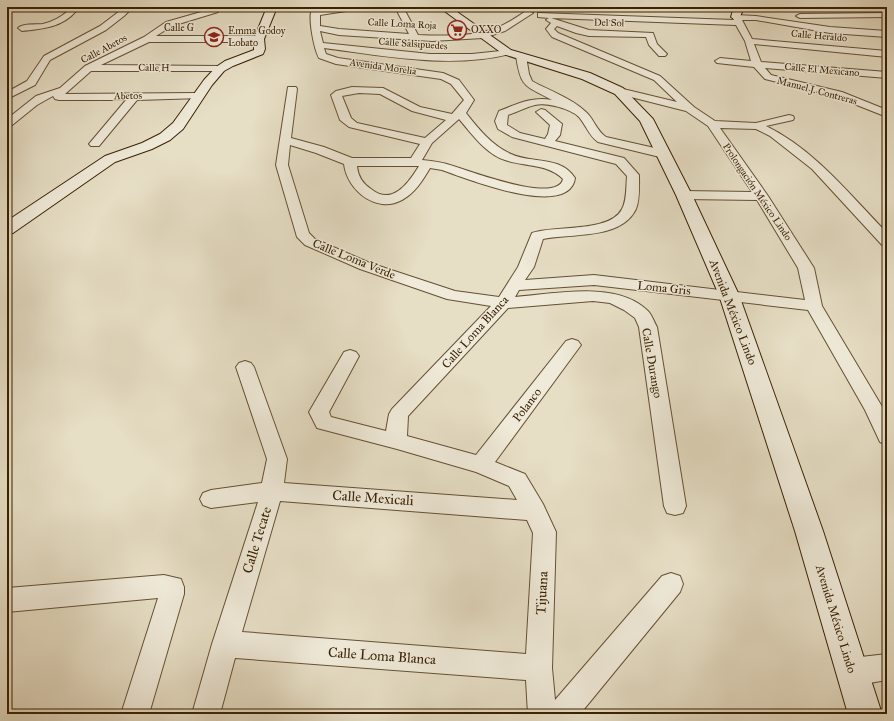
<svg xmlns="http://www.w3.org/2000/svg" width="894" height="721" viewBox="0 0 894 721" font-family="'IM FELL Great Primer',serif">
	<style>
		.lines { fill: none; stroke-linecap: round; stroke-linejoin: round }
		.street-casing { stroke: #655033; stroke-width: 2 }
		.secondary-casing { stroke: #3a2102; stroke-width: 2 }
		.street { fill: #efead9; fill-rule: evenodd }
		.secondary { fill: #efead9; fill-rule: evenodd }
		.labels { text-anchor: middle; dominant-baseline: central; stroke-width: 3; stroke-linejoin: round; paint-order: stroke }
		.far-street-label { font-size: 10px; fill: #3a2102; stroke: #efead9 }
		.far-poi-label { font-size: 10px; fill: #3a2102; stroke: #efead9; text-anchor: start }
		.street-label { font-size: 12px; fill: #3a2102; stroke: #efead9 }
		.near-street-label { font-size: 14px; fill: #3a2102; stroke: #efead9 }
	</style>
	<rect width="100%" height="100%" fill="#e6dec5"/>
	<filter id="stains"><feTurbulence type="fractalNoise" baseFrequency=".005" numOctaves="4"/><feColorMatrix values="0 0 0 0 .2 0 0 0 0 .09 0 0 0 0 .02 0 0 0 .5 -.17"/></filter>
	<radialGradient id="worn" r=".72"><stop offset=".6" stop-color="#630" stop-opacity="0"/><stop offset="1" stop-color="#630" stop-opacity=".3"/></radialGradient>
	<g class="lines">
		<g class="street-casing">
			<g id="street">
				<path d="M59 7H72L76 11C63 27 42 29 22 31L18 28C23 23 35 25 43 24 52 22 61 17 68 11Z"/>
				<path d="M125 7H133L124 16 106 30 50 60 35 85 7 99V92L27 81 44 56 100 26Z"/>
				<path d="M314 7H322L321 10 342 7H363L359 9 320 15V26L339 29 409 34 395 7H403L418 35C441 36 477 37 499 27 508 23 517 17 526 11H529L533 13 505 31 483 38 432 41 339 35 320 31 323 43 430 54H472L510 50 512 52 510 54C450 69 385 56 324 48L326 54 338 58 443 73 459 80 474 100 466 113C478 128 492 146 511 154 532 164 560 155 575 178 569 220 465 178 442 170L430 168C423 180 415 193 402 200 376 214 347 190 344 164L316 153 290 145 288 165 309 233 315 239 370 263 455 291 499 297 518 267 532 233C555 225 610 233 622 209 627 200 626 186 627 176L616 164 512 137 498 129 495 121 499 111C517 104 533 96 552 100 525 85 521 89 516 56L521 53 526 56 529 74 532 81C550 91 572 98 587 113 594 120 597 131 606 137L668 151 670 154 668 157 664 158 598 142C589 136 586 125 579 117 571 109 546 102 535 105 526 107 517 112 508 115L507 125 520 133 545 139 548 134 550 125 536 112 541 109 545 110 562 124 560 135 555 141 624 158 639 175C639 186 640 199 636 209 621 240 571 233 543 239L534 267 525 280 594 275 805 300 798 268 757 200 684 199 679 198 677 195 679 192 684 191 752 192 708 126 686 111 615 93 614 91 619 88 677 102 654 80 552 37 546 29 551 23 546 20 549 18 538 17V13L734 20 732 17 736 15 756 16 830 27 887 31V37L830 33 756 20H742L752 39 887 51V57L754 44 761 62 887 72V78L765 68 771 75 842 92 887 110V117L834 96 765 79 754 67 717 63 715 61 720 58 751 61 745 41 736 25 551 18 589 30 653 33 657 44 667 54 665 56H659L649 45 646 37 589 36 576 33 557 26 554 29 558 33 660 76 694 107 715 121 756 123 789 115 793 116 794 118 793 120 766 126C815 150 850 195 887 233V246L882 245 812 169 770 136 756 129 720 128 768 196 814 268 822 306 887 415V445L880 442 865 410 808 310 594 285 519 290 515 297C554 294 617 280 648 311 652 315 654 322 657 327L686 506 683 513 675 515 667 513 664 506 639 327 635 318 624 310 610 303 593 301 508 308 408 416 407 436 476 455 566 341 572 339 578 341 581 345 495 462 525 474 543 504 556 532 552 668 555 700 662 576 671 573 680 576 683 584 680 592 580 714H528L526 680 235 658 220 714H192L212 644 258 502 211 508 203 505 200 499 203 493 211 490 262 483 267 459 236 367 239 363 245 361 251 363 254 367 287 459 284 483 517 500 509 486 476 472 397 449 317 428 309 412 344 352 350 350 356 352 359 356 329 412 331 417 386 431 389 414 392 409 491 306 447 299 360 269 305 245 297 237 276 165 288 87H296L297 89 291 138 324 147 352 158H411L420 144 349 127 340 120 331 95 336 91 352 87 383 88 420 107 452 114 464 100 451 84 441 79 336 64 319 58C314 49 309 22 311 12 312 10 314 9 314 7ZM359 93 380 94 412 111 446 120 425 138 357 123 351 118 342 96ZM459 119C472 134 486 154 505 160 524 167 547 163 563 179 558 205 467 170 450 165 441 162 432 161 422 160L432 143ZM357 166H419C408 184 392 206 371 189 362 183 358 176 357 166ZM280 501 527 520 533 533 526 654 242 632Z"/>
				<path d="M215 8 219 10 218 12 172 26 156 36H259L263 39 259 42H149L101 65 220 66 225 69 223 71H91L65 94 198 93 202 94 203 96 202 98 137 100 99 146H91L89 144 126 100H59L55 99 53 96 37 105 11 126 7 127V119L36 96 60 88 85 66 144 37 166 22Z"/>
				<path d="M887 13V17L800 18 796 16 800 14Z"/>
				<path d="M164 575 181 579 184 587V594L149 714H121L158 598 7 612V588Z"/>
				<path d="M887 654V680L852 686 842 682 838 672 842 662 852 658Z"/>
			</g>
		</g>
		<g class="secondary-casing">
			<g id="secondary">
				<path d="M267 7H277L264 39 265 49 263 54 233 66 224 71 212 85 183 129 170 140 152 149 115 162 13 233 7 234V221L105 156 142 143 160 134 173 123 204 80 216 67 225 61 254 50V39Z"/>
				<path d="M439 7H450L511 50 590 73 623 88 653 119 692 195 739 295 823 531 882 714H848L795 531 719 295 676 195 640 121 615 94 582 79 503 54Z"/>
				<path d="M734 7H744L739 19 736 20 731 17Z"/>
			</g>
		</g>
		<use href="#street" class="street"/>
		<use href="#secondary" class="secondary"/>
	</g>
	<defs>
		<g id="supermarket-ring" transform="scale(1)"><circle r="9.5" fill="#efead9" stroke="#8f2418" stroke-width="1.5"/><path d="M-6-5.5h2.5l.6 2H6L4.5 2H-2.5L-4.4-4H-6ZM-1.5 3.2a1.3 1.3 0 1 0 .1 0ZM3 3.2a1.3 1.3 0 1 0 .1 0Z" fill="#8f2418"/></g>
		<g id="school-ring" transform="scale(1)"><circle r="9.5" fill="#efead9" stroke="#8f2418" stroke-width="1.5"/><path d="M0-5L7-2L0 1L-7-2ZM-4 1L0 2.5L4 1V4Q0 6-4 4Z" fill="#8f2418"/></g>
	</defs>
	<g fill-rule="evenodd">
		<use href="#supermarket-ring" x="457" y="30"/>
		<use href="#school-ring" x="214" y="37"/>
	</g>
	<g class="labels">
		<g class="far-street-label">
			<text transform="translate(609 23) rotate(1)">Del Sol</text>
			<text transform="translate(402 24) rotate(3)">Calle Loma Roja</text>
			<text x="179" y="28">Calle G</text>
			<text transform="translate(819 36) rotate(5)">Calle Heraldo</text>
			<text transform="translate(413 44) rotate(4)">Calle Salsipuedes</text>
			<text transform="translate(104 49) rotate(-28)">Calle Abetos</text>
			<text transform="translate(383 67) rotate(8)">Avenida Morelia</text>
			<text transform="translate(154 68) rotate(1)">Calle H</text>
			<text transform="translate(822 70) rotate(5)">Calle El Mexicano</text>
			<text transform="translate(817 91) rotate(15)">Manuel J. Contreras</text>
			<text transform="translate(128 96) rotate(-1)">Abetos</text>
			<text transform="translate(757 192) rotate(56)">Prolongación México Lindo</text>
		</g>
		<g class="far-poi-label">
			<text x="471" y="30">OXXO</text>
			<text x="228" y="31">Emma Godoy<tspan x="228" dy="12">Lobato</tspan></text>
		</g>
		<g class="street-label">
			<text transform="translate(354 259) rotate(22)">Calle Loma Verde</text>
			<text transform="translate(664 288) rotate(6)">Loma Gris</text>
			<text transform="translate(733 312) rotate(69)">Avenida México Lindo</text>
			<text transform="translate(475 332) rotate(-48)">Calle Loma Blanca</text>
			<text transform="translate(652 363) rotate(80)">Calle Durango</text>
			<text transform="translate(527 405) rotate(-53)">Polanco</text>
			<text transform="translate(836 619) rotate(73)">Avenida México Lindo</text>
		</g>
		<g class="near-street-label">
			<text transform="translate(373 498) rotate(4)">Calle Mexicali</text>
			<text transform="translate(257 540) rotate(-73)">Calle Tecate</text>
			<text transform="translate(542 593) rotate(-87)">Tijuana</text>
			<text transform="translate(382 656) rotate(4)">Calle Loma Blanca</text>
		</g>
	</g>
	<rect width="894" height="721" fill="none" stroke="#e6dec5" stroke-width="24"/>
	<rect x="8" y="8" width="878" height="705" fill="none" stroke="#3a2102" stroke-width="2"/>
	<rect x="12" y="12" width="870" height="697" fill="none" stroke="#3a2102"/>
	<rect width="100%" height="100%" filter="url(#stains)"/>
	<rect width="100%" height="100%" fill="url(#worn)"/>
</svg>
